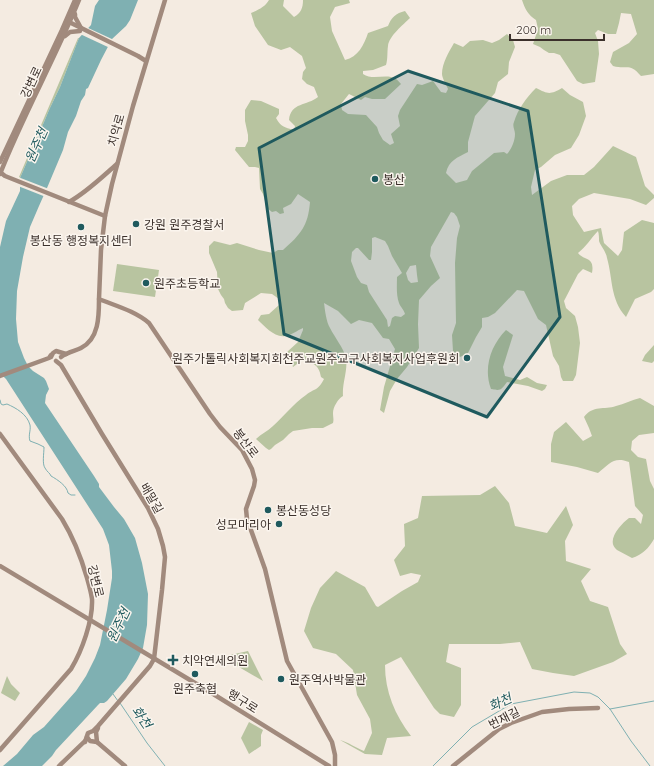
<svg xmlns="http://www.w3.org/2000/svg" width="654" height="766" viewBox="0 0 654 766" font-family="Quicksand,'Noto Sans KR',sans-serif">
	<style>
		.green { fill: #b8c4a0; fill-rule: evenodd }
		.water { fill: #7fb0b2 }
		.pier { fill: #f4ebe1 }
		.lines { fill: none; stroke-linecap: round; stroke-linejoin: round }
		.stream { stroke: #7fb0b2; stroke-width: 1 }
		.secondary { stroke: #a18a7d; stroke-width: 4.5 }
		.marked { fill: #1f5a5e; fill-opacity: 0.2; stroke: #1f5a5e; stroke-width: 3; stroke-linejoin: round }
		.poi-dot { fill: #1f5a5e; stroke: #fbf5ee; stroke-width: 1.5 }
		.labels { text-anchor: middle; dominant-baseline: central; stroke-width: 3; stroke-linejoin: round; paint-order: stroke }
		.street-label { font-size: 12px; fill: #3b302b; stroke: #fbf5ee }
		.poi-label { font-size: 12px; fill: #3b302b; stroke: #fbf5ee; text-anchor: start }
		.water-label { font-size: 13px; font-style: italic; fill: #1f5a5e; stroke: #fbf5ee }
	</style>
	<rect width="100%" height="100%" fill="#f4ebe1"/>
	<g class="green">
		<path d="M269 0H284L283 6 294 17C301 13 303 8 303 0H349L350 3 335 7 330 17 332 31 345 60C358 57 364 45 368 33L388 26C391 18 396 13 405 11L410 18C403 25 389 36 388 46 387 52 388 59 386 65L373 70 363 71V74C373 81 386 73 396 79 398 80 399 82 401 84L385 99H372L365 97 361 100 349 94 341 104 342 110 348 114 366 115 377 127 379 133 383 140 390 145 394 143 391 134 400 126 398 116 400 110 417 84 422 85 433 81 441 92 446 93 448 89C446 84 442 78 442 74 442 63 449 52 454 43L463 47 470 41 483 40 492 43 499 40 507 34 513 40 515 47 509 62 508 74 498 82 495 93 475 116 468 142V152C457 158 449 160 446 173L456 183 467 180 472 171 494 153 504 152 507 154C511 150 515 141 515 134 515 130 512 126 514 122 518 109 526 98 536 88 548 94 550 95 562 88L570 95 583 102 586 116 579 135 571 148 555 155 541 167 535 170 531 187 532 195 551 181 567 175H584L594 167 613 146 636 157 645 186 654 195V198L646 205 630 199 594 193 579 199 572 206 573 215 584 232 601 228 604 243 618 256 622 250 624 232 642 220 654 223V289L651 292 635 299 626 317C610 299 613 279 607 258 606 251 601 247 599 241 599 238 599 234 598 231 591 238 586 247 578 253 584 261 595 256 592 273L583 269 578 274 564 301 566 308 575 316 578 327 580 343 576 375 573 381H563L561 377 559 366 553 356 546 325 538 319 524 291 517 290 495 313 488 317 482 318V327L476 337 468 353 460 357 453 351 452 335 456 323 455 263 457 238 460 226 457 217 454 213 451 212 431 247 430 256 440 278 431 286 419 300 418 324 419 348 407 367 397 379 390 391 384 413 380 410 384 387 395 349 389 339 383 338 372 323 359 320 351 324 338 311 324 303C325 310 326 321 330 328 335 338 343 347 346 358 348 371 342 383 343 396 338 399 333 407 333 413 333 417 334 419 333 423L323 428H312L293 431 289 434 283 440 275 445 271 449 269 450 266 448 256 439C261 434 268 431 273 426 284 416 293 404 306 395 315 388 318 391 324 379L321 377C319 364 312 362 301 361L293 367 289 356 285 355 287 352 298 342 303 330V328C298 330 290 336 285 336 275 338 264 326 258 320L261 315 269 314 279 305V299L272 294 261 293 245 303 243 310 232 311 228 308 225 303 224 299 221 295 218 289 217 272 209 253V246L214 241 230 245 237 243 259 250 273 253 278 250H283C301 234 308 226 310 202L298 194 291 204 283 208 284 213 280 214 276 211 272 212 267 208 263 194 260 189 259 168 255 167H249L235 150 236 147H245L248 141V135L245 121V110L251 100 261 101 279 109V114L276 118C281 127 284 127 294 130L295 126 289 120C291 102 307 106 318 97L314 87 307 84 302 79 303 72 306 68 302 56 290 47 281 50 268 45 255 26 251 13C258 10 265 7 269 0ZM375 237 385 241 388 246 392 256 402 273 397 277C397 285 396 295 399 303 401 308 403 308 405 314L401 317 395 316 392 318 390 326 388 327 387 320 369 292 367 285 361 283 357 277 351 261 352 252 356 248H358L369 260H371L372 252V238ZM416 265 417 275 418 282 411 283 408 280 406 273 410 266Z"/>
		<path d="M522 0H654V74L641 76C629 62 628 70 613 66L610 62 613 52 629 43 637 34 631 14 621 13 619 23 616 34H608L598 30 595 33 598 41 599 54 595 82 583 84 577 81 560 55 554 53H549L544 50 540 47 533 44 538 29 536 20C528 15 525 9 522 0Z"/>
		<path d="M78 38H79L60 87 49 110 44 122 20 178 19 177Z"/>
		<path d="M117 264 159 270 155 297 113 291Z"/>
		<path d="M506 330 513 335 503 367 505 376 520 380 527 377 537 383 547 385 545 389 542 391 528 386 507 382C501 390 501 391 491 389 483 368 491 345 506 330Z"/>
		<path d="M654 345V361L652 363 642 361 645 355Z"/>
		<path d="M640 398 654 406V433L639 435 632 441 631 450 638 457 646 459 650 481 654 489V539C649 548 642 555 632 558 627 555 622 553 617 550 605 541 621 524 629 518H635L641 524 643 515 635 506 633 491 629 462C614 456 609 464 598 473L577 467 551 462V444L554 432 566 422 583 441 592 436 589 428 584 417C593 405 604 410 616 406 624 404 632 400 640 398Z"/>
		<path d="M495 486 509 503 515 526 547 533 566 506 573 525 565 541 566 561 591 569 581 581 590 601 608 607 620 644 627 654 613 662 574 676 553 673 532 669 520 642 500 644H449L446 662 461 668V705L454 717 440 714 434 708 401 657 385 665C385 692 395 715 411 736L387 738 382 755 365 754 340 740C348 742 356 748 364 751L372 733 370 719 357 695 353 670 336 654 313 648 304 631 311 608 320 588 336 571 365 587 376 606 378 607 402 591 418 582 421 575 411 573 400 576 394 560 405 546 404 524 418 518 422 496 480 495Z"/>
		<path d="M248 651 263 681 232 663 230 655Z"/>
		<path d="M7 676 11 684 20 693 15 701 1 693Z"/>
		<path d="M249 722 263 730 261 735V746L249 754 241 738Z"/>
	</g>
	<path class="water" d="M99 0H138L130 20 126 26 112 39 101 60 88 88 86 89 85 95 81 101 76 116 68 132 63 150 47 188 39 206 30 227 23 257 17 291 16 319 18 342 24 358 28 366 33 371 44 378 46 381 49 389 46 395 45 403 94 476 99 484V487L114 507 124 519 135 538 142 563 148 594 147 625 143 648 138 659 126 679 107 701 104 703H100L98 705 57 749 56 750 52 756 42 766H3L17 754 33 735 44 727 76 691 86 676 95 658 100 645 107 610 112 578V571L109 545 103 529 94 515 6 379 3 376 0 375V247L6 221 20 191V178L44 122 49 110 60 87 77 43 79 38 91 25 95 6Z"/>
	<g class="pier">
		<path d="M86 27 114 40 110 48 80 34Z"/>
		<path d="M18 177 49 189 46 197 18 186Z"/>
	</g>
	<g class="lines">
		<g class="stream">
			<path d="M0 400 1 404 3 405 7 404C16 408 27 414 30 425 31 431 28 435 30 441L38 444 44 447C44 453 42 464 45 468 47 472 50 473 51 476 58 480 67 486 68 493L71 495H75"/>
			<path d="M113 694 118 701"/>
			<path d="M120 703 147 743 165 766"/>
			<path d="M610 709 654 701"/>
			<path d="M433 766 472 727 511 704 574 692 590 693 598 697 610 709 631 741 650 766"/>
		</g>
		<g class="secondary">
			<path d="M165 0 133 106 112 184 105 216 101 250 99 299C116 306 135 311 149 323L210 414 220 427 242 450 252 469 255 480 254 486 246 509 247 519 265 569 287 661 332 742 335 755V766"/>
			<path d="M75 14V17L81 28"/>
			<path d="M67 21 138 56 146 61"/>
			<path d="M65 36 70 32 80 31"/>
			<path d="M0 162 62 30 75 0"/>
			<path d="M0 172 5 176 105 216"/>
			<path d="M0 174C23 115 55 59 79 0"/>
			<path d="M69 202C87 192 102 177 117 164"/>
			<path d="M51 357 53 353 56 351 66 354"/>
			<path d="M61 357C67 352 75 351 81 348 99 339 99 316 99 299"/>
			<path d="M56 361 61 365 102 434 148 508 158 529 163 546 165 557 162 590 154 659 150 666 98 726 93 731 88 733 85 742"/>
			<path d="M0 376 49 358 51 355"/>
			<path d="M0 434 62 519C73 537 81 557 87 578 89 585 91 592 92 599 93 620 82 651 71 669L0 750"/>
			<path d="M0 566 210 692 329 766"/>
			<path d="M87 737 90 741 97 742"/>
			<path d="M97 742 125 766"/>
			<path d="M97 742 96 732 98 728"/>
			<path d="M59 766 85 741"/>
			<path d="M453 766 499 729 511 723 542 712 569 709 598 708"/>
		</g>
	</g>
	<path class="marked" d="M408 71 528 111 560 317 487 417 284 334 259 148Z"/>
	<g class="poi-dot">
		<circle cx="375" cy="179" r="4"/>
		<circle cx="136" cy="224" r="4"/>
		<circle cx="81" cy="227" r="4"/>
		<circle cx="146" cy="283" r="4"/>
		<circle cx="467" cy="358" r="4"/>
		<circle cx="268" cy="510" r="4"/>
		<circle cx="279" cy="524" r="4"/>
		<path d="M171 654h4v4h4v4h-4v4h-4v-4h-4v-4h4z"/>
		<circle cx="195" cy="674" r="4"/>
		<circle cx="281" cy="679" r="4"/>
	</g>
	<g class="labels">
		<g class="street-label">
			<text transform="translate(31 82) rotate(-65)">강변로</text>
			<text transform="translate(116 130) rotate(-74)">치악로</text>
			<text transform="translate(246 443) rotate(53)">봉산로</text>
			<text transform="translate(152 498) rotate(60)">배말길</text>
			<text transform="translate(96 581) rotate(76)">강변로</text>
			<text transform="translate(243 701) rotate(32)">행구로</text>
			<text transform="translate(504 718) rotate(-27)">번재길</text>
		</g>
		<g class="poi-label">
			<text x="383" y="179">봉산</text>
			<text x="144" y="224">강원 원주경찰서</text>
			<text x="81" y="240" text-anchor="middle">봉산동 행정복지센터</text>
			<text x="154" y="283">원주초등학교</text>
			<text x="459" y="358" text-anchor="end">원주가톨릭사회복지회천주교원주교구사회복지사업후원회</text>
			<text x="276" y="510">봉산동성당</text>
			<text x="271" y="524" text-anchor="end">성모마리아</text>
			<text x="182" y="660">치악연세의원</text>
			<text x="289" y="679">원주역사박물관</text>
			<text x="195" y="688" text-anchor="middle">원주축협</text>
		</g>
		<g class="water-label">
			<text transform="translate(36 145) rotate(-66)">원주천</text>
			<text transform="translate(118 625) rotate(-64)">원주천</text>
			<text transform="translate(500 702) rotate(-25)">화천</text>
			<text transform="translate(142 717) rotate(55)">화천</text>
		</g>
	</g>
	<path d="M510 34v6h94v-6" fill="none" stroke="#3b302b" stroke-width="2"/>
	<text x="516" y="34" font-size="12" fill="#3b302b" stroke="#fbf5ee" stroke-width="3" paint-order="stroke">200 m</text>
</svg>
